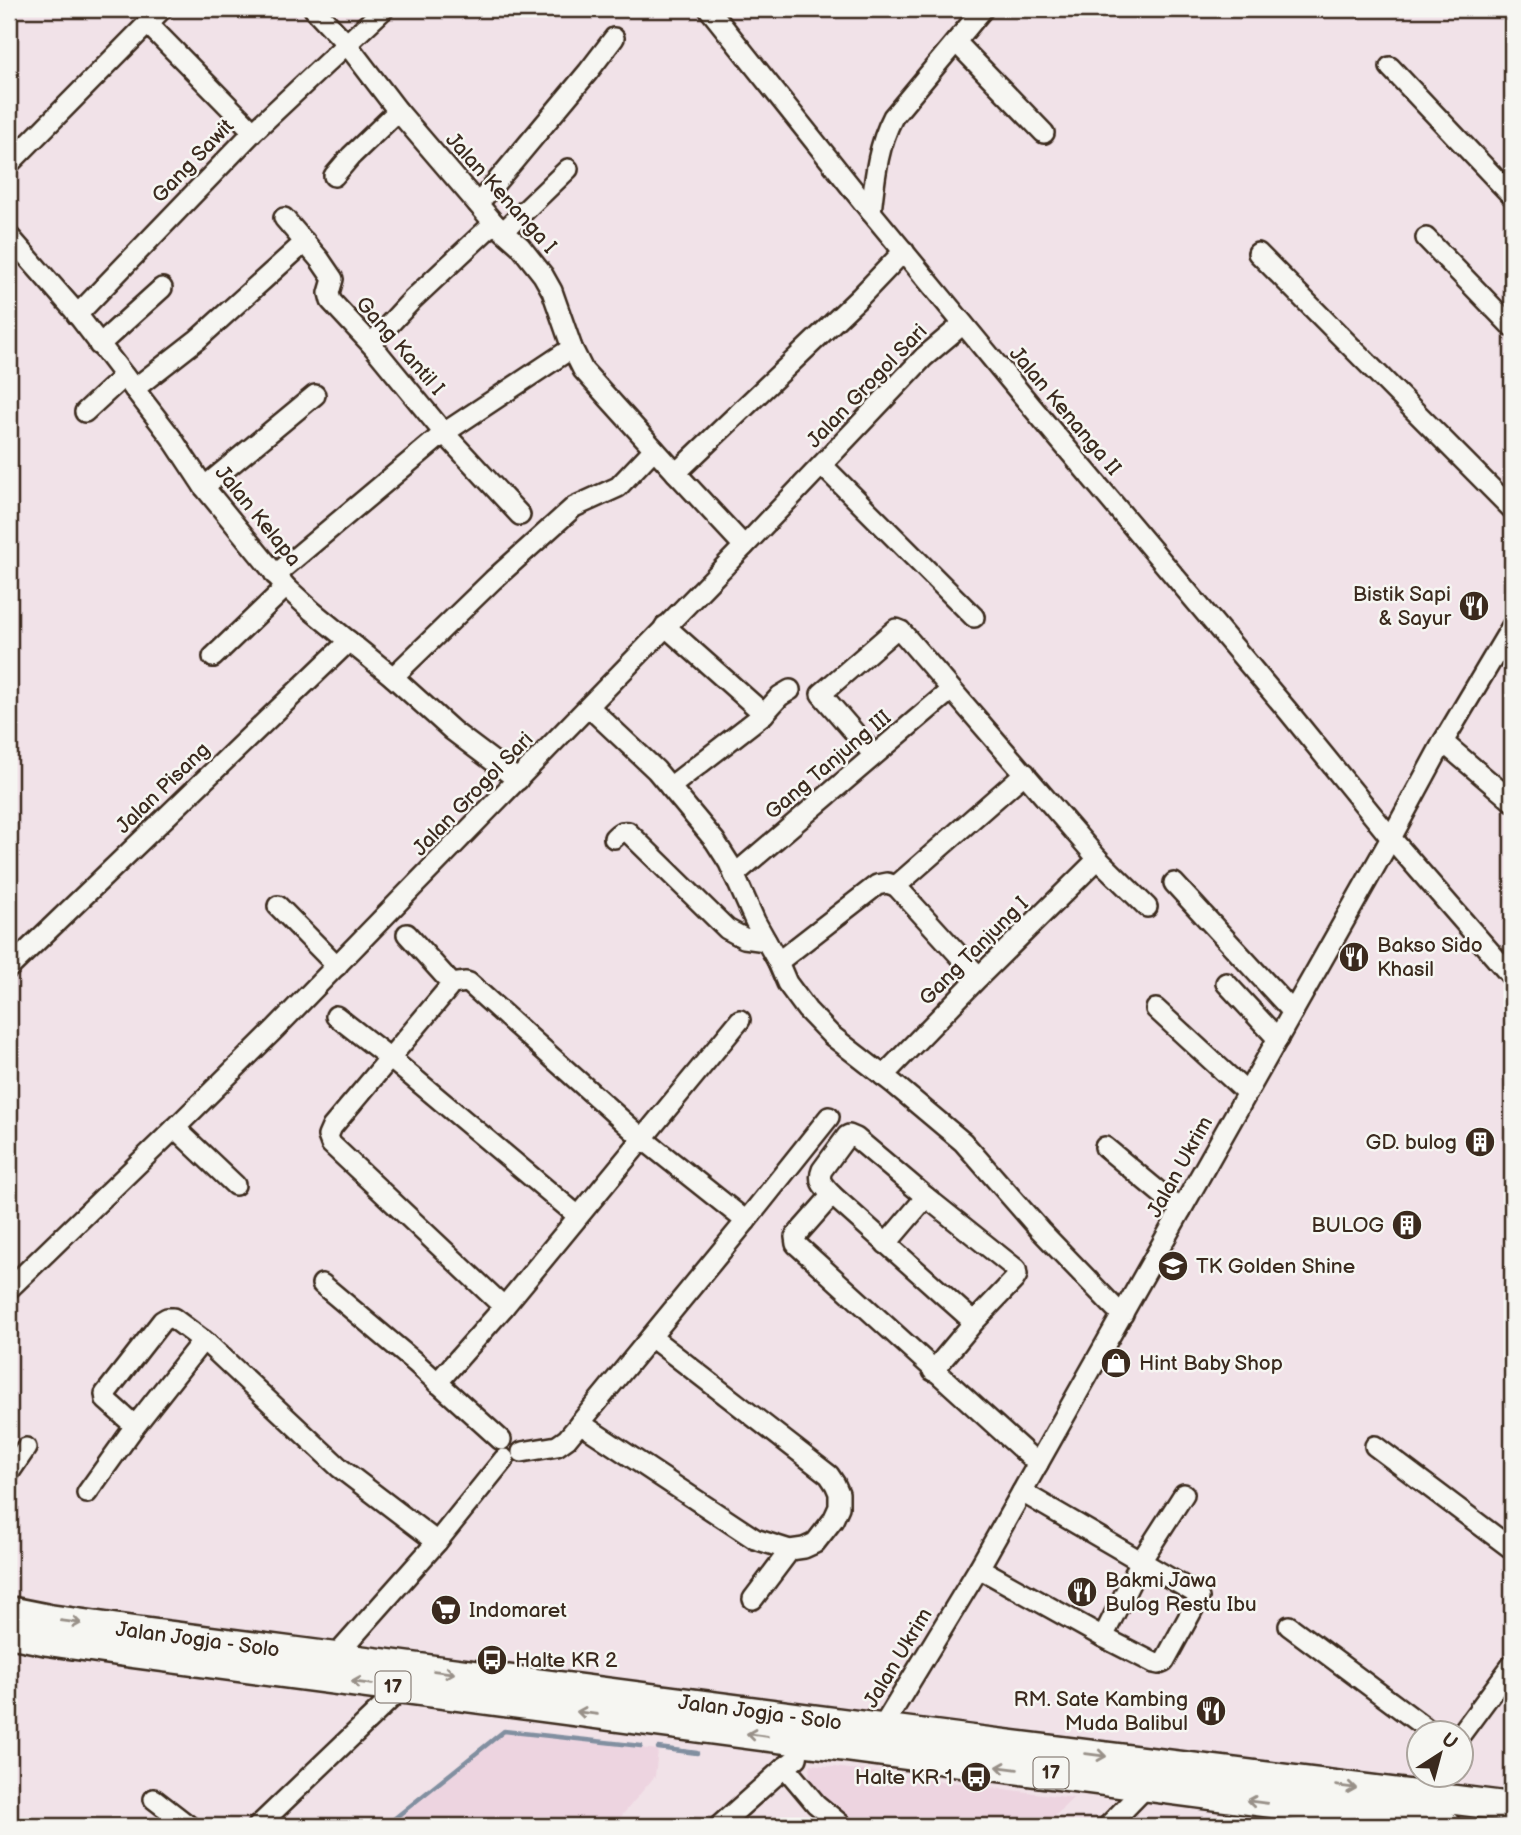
<svg xmlns="http://www.w3.org/2000/svg" width="1521" height="1835" viewBox="0 0 1521 1835" font-family="'Balsamiq Sans',sans-serif">
	<style>
		.built { fill: #edd4e0 }
		.lines { fill: none; stroke-linecap: round; stroke-linejoin: round }
		.stream { stroke: #818fa0; stroke-width: 4.5 }
		.minor-casing { stroke: #3b2a1e; stroke-width: 24 }
		.highway-casing { stroke: #3b2a1e; stroke-width: 33 }
		.minor { stroke: #f6f6f2; stroke-width: 19 }
		.highway { stroke: #f6f6f2; stroke-width: 28 }
		.oneway { stroke: #989088 }
		.labels { text-anchor: middle; dominant-baseline: central; stroke-width: 5; stroke-linejoin: round; paint-order: stroke }
		.shield { fill: #f6f6f2; stroke: #73675e; stroke-width: 2 }
		.shield-label { font-size: 19px; font-weight: bold; fill: #3b2a1e }
		.street-label { font-size: 21px; fill: #3b2a1e; stroke: #f6f6f2 }
		.poi-label { font-size: 21px; fill: #3b2a1e; stroke: #f6f6f2; text-anchor: start }
	</style>
	<rect width="100%" height="100%" fill="#f1e2e8"/>
	<filter id="ink" filterUnits="userSpaceOnUse"><feTurbulence type="fractalNoise" baseFrequency=".0143" numOctaves="2"/><feDisplacementMap in="SourceGraphic" scale="14" xChannelSelector="R" yChannelSelector="G"/><feConvolveMatrix kernelMatrix="1 2 1 2 8 2 1 2 1" color-interpolation-filters="sRGB"/></filter>
	<g filter="url(#ink)">
		<g class="built">
			<path d="M504 1733 658 1750 655 1776 619 1819 607 1826H389Z"/>
			<path d="M811 1764 1073 1798 1045 1826H858L807 1786Z"/>
		</g>
		<g class="lines">
			<g class="stream">
				<path d="M658 1748 697 1753"/>
				<path d="M385 1826 504 1731 641 1746"/>
			</g>
			<g class="minor-casing">
				<g id="minor">
					<path d="M314 9 346 43 398 111 494 223 520 246 543 275 552 291 572 348 583 370 676 473 744 546"/>
					<path d="M709 9 871 212 1032 407 1288 711 1391 838 1512 977"/>
					<path d="M148 24 253 131"/>
					<path d="M956 42 1044 133"/>
					<path d="M1390 67 1512 196"/>
					<path d="M9 164 162 9"/>
					<path d="M334 176 351 156 398 111"/>
					<path d="M478 204 588 72 614 38"/>
					<path d="M871 212C875 178 877 148 893 117L983 9"/>
					<path d="M284 218 320 260 333 279 329 293 331 301 371 344 444 433 572 348"/>
					<path d="M504 231 568 169"/>
					<path d="M9 236 73 309 171 437 204 487 286 587 312 611 393 677 453 731 518 780"/>
					<path d="M1426 238 1512 327"/>
					<path d="M1258 253 1512 509"/>
					<path d="M77 315 255 130 384 9"/>
					<path d="M371 344 412 300 494 223"/>
					<path d="M99 345 162 288"/>
					<path d="M134 389 198 339 305 242"/>
					<path d="M85 412 124 376"/>
					<path d="M822 465 974 617"/>
					<path d="M676 473 860 297 904 251"/>
					<path d="M204 487 315 395"/>
					<path d="M275 575 444 433 520 515"/>
					<path d="M665 626 764 714"/>
					<path d="M213 657 286 587"/>
					<path d="M393 677 493 580 574 507 618 487 654 449"/>
					<path d="M589 707 656 770 715 841 729 863 755 921 778 962 787 983 807 1010 831 1035 894 1084 963 1142 1040 1230 1115 1308 1123 1314"/>
					<path d="M1443 742 1512 801"/>
					<path d="M874 755 821 694 896 629 901 631 1098 859 1147 907"/>
					<path d="M670 787 764 714 780 696 790 690"/>
					<path d="M614 838C619 833 621 831 628 832L727 929 744 938 766 941"/>
					<path d="M734 875 951 690"/>
					<path d="M1174 883 1293 1012"/>
					<path d="M278 906 337 966"/>
					<path d="M407 934 452 984"/>
					<path d="M778 962 877 885 887 883 896 886"/>
					<path d="M9 968 349 641"/>
					<path d="M979 977 896 886 1025 773"/>
					<path d="M1226 983 1278 1039"/>
					<path d="M1156 1009 1247 1093"/>
					<path d="M336 1016 391 1059 578 1216"/>
					<path d="M883 1076 979 977 1098 859"/>
					<path d="M175 1128 235 1185"/>
					<path d="M1105 1147 1181 1210"/>
					<path d="M832 1195 795 1237 796 1244 1038 1464"/>
					<path d="M886 1244 926 1197"/>
					<path d="M322 1284 416 1363 501 1440"/>
					<path d="M9 1289 175 1128 275 1029 754 536 924 357 963 324"/>
					<path d="M504 1307 331 1144 328 1136 332 1127 452 984 466 982 469 983 643 1139 746 1221"/>
					<path d="M933 1371 974 1322 1014 1280 1017 1275 1016 1269 926 1197 856 1138 849 1135 847 1136 822 1170C817 1182 825 1187 832 1195L974 1322"/>
					<path d="M437 1383 504 1307 740 1020"/>
					<path d="M580 1423 755 1539 790 1550 804 1548 815 1543 833 1520 839 1507V1493L835 1484 829 1475 651 1337"/>
					<path d="M135 1426 106 1400 105 1394 162 1321 167 1318H173L208 1344 340 1468 437 1542"/>
					<path d="M1375 1446 1512 1549"/>
					<path d="M522 1452 557 1446 567 1439 746 1221 829 1117"/>
					<path d="M9 1473 26 1448"/>
					<path d="M87 1493 135 1426 203 1340"/>
					<path d="M979 1568 1103 1637 1154 1663 1159 1664 1164 1662 1199 1598 1197 1594 1022 1492"/>
					<path d="M753 1599 790 1550"/>
					<path d="M1289 1626 1434 1734"/>
					<path d="M1103 1637 1141 1561 1184 1494"/>
					<path d="M335 1657 437 1542 504 1459"/>
					<path d="M882 1728 979 1568 1391 838 1443 742 1512 626"/>
					<path d="M1461 1734 1512 1665"/>
					<path d="M800 1740 797 1758 785 1767 816 1804 843 1826"/>
					<path d="M1414 1796 1430 1776"/>
					<path d="M154 1799 189 1826"/>
					<path d="M258 1826 402 1688"/>
					<path d="M719 1826 785 1767"/>
					<path d="M1108 1826 1147 1786"/>
				</g>
			</g>
			<g class="highway-casing">
				<g id="highway">
					<path id="s1" d="M9 1611 49 1619 134 1631 335 1657 965 1739 1512 1807"/>
					<path d="M9 1633 48 1641 132 1653 1446 1826"/>
				</g>
			</g>
			<use href="#minor" class="minor"/>
			<use href="#highway" class="highway"/>
		</g>
		<defs><path id="oneway-shaft" d="M-6 0H5M1.5-3L5.5 0L1.5 3" fill="none" stroke-width="1.6" stroke-linecap="round" stroke-linejoin="round" transform="scale(1.75)"/></defs>
		<g class="oneway">
			<use href="#oneway-shaft" transform="translate(71 1622) rotate(8)"/>
			<use href="#oneway-shaft" transform="translate(444 1672) rotate(7)"/>
			<use href="#oneway-shaft" transform="translate(362 1683) rotate(-173)"/>
			<use href="#oneway-shaft" transform="translate(587 1713) rotate(-172)"/>
			<use href="#oneway-shaft" transform="translate(757 1735) rotate(-173)"/>
			<use href="#oneway-shaft" transform="translate(1096 1755) rotate(7)"/>
			<use href="#oneway-shaft" transform="translate(1007 1768) rotate(-173)"/>
			<use href="#oneway-shaft" transform="translate(1346 1787) rotate(8)"/>
			<use href="#oneway-shaft" transform="translate(1257 1802) rotate(-172)"/>
		</g>
	</g>
	<defs>
		<g id="restaurant-disc" transform="scale(1.575)"><circle r="9.5" fill="#3b2a1e" stroke="#f6f6f2"/><path d="M-5-6h1v4h1v-4h1v4h1v-4h1v5L-1.5 .5V6h-2V.5L-5-1ZM5-6V6H3V1.5H1.5Q1.5-4 5-6Z" fill="#fff"/></g>
		<g id="building-disc" transform="scale(1.575)"><circle r="9.5" fill="#3b2a1e" stroke="#f6f6f2"/><path d="M-4-6H4V6H1V3H-1V6H-4ZM-2.5-4.3h1.7v1.8h-1.7ZM.8-4.3h1.7v1.8H.8ZM-2.5-1h1.7V.8h-1.7ZM.8-1h1.7V.8H.8Z" fill="#fff"/></g>
		<g id="school-disc" transform="scale(1.575)"><circle r="9.5" fill="#3b2a1e" stroke="#f6f6f2"/><path d="M0-5L7-2L0 1L-7-2ZM-4 1L0 2.5L4 1V4Q0 6-4 4Z" fill="#fff"/></g>
		<g id="shop-disc" transform="scale(1.575)"><circle r="9.5" fill="#3b2a1e" stroke="#f6f6f2"/><path d="M-5-2.5h2.3a2.7 3.5 0 0 1 5.4 0H5L5.5 6h-11ZM-1.5-2.5h3a1.5 2.3 0 0 0-3 0Z" fill="#fff"/></g>
		<g id="supermarket-disc" transform="scale(1.575)"><circle r="9.5" fill="#3b2a1e" stroke="#f6f6f2"/><path d="M-6-5.5h2.5l.6 2H6L4.5 2H-2.5L-4.4-4H-6ZM-1.5 3.2a1.3 1.3 0 1 0 .1 0ZM3 3.2a1.3 1.3 0 1 0 .1 0Z" fill="#fff"/></g>
		<g id="bus-disc" transform="scale(1.575)"><circle r="9.5" fill="#3b2a1e" stroke="#f6f6f2"/><path d="M-5-6H5V4H4V6H2V4H-2V6H-4V4H-5ZM-3.5-4V0h7V-4ZM-3.5 1.2v1.5H-2V1.2ZM2 1.2v1.5H3.5V1.2Z" fill="#fff"/></g>
	</defs>
	<g fill-rule="evenodd">
		<use href="#restaurant-disc" x="1474" y="606"/>
		<use href="#restaurant-disc" x="1354" y="957"/>
		<use href="#building-disc" x="1480" y="1142"/>
		<use href="#building-disc" x="1407" y="1225"/>
		<use href="#school-disc" x="1173" y="1266"/>
		<use href="#shop-disc" x="1116" y="1363"/>
		<use href="#restaurant-disc" x="1082" y="1592"/>
		<use href="#supermarket-disc" x="446" y="1610"/>
		<use href="#bus-disc" x="492" y="1660"/>
		<use href="#restaurant-disc" x="1211" y="1711"/>
		<use href="#bus-disc" x="976" y="1777"/>
	</g>
	<g class="labels">
		<g class="shield">
			<rect x="375.5" y="1671.5" width="35" height="31" rx="5"/>
			<rect x="1033.5" y="1757.5" width="35" height="31" rx="5"/>
		</g>
		<g class="shield-label">
			<text x="393" y="1687">17</text>
			<text x="1051" y="1773">17</text>
		</g>
		<g class="street-label">
			<text transform="translate(193 161) rotate(-46)">Gang Sawit</text>
			<text transform="translate(501 193) rotate(48)">Jalan Kenanga I</text>
			<text transform="translate(400 346) rotate(49)">Gang Kantil I</text>
			<text transform="translate(867 386) rotate(-46)">Jalan Grogol Sari</text>
			<text transform="translate(1065 411) rotate(50)">Jalan Kenanga II</text>
			<text transform="translate(258 516) rotate(51)">Jalan Kelapa</text>
			<text transform="translate(828 765) rotate(-40)">Gang Tanjung III</text>
			<text transform="translate(163 788) rotate(-44)">Jalan Pisang</text>
			<text transform="translate(473 794) rotate(-46)">Jalan Grogol Sari</text>
			<text transform="translate(974 951) rotate(-45)">Gang Tanjung I</text>
			<text transform="translate(1180 1167) rotate(-61)">Jalan Ukrim</text>
			<text stroke="none"><textPath href="#s1" startOffset="191">Jalan Jogja - Solo</textPath></text>
			<text transform="translate(898 1658) rotate(-59)">Jalan Ukrim</text>
			<text stroke="none"><textPath href="#s1" startOffset="758">Jalan Jogja - Solo</textPath></text>
		</g>
		<g class="poi-label">
			<text x="1451" y="594" text-anchor="end">Bistik Sapi<tspan x="1451" dy="24">&amp; Sayur</tspan></text>
			<text x="1377" y="945">Bakso Sido<tspan x="1377" dy="24">Khasil</tspan></text>
			<text x="1457" y="1142" text-anchor="end">GD. bulog</text>
			<text x="1384" y="1225" text-anchor="end">BULOG</text>
			<text x="1196" y="1266">TK Golden Shine</text>
			<text x="1139" y="1363">Hint Baby Shop</text>
			<text x="1105" y="1580">Bakmi Jawa<tspan x="1105" dy="24">Bulog Restu Ibu</tspan></text>
			<text x="469" y="1610">Indomaret</text>
			<text x="515" y="1660">Halte KR 2</text>
			<text x="1188" y="1699" text-anchor="end">RM. Sate Kambing<tspan x="1188" dy="24">Muda Balibul</tspan></text>
			<text x="953" y="1777" text-anchor="end">Halte KR 1</text>
		</g>
	</g>
	<rect width="1521" height="1835" fill="none" stroke="#f6f6f2" stroke-width="35"/>
	<rect x="18" y="18" width="1486" height="1800" fill="none" stroke="#3b2a1e" stroke-width="2.5" filter="url(#ink)"/>
	<g transform="translate(1440 1754) rotate(36)"><circle r="33" fill="#f6f6f2" stroke="#aba49d" stroke-width="2"/>
	<path d="M0-5L12 26L0 18L-12 26Z" fill="#3b2a1e"/>
	<text y="-10" font-size="19" font-weight="bold" text-anchor="middle" fill="#3b2a1e">U</text>
	</g>
</svg>
